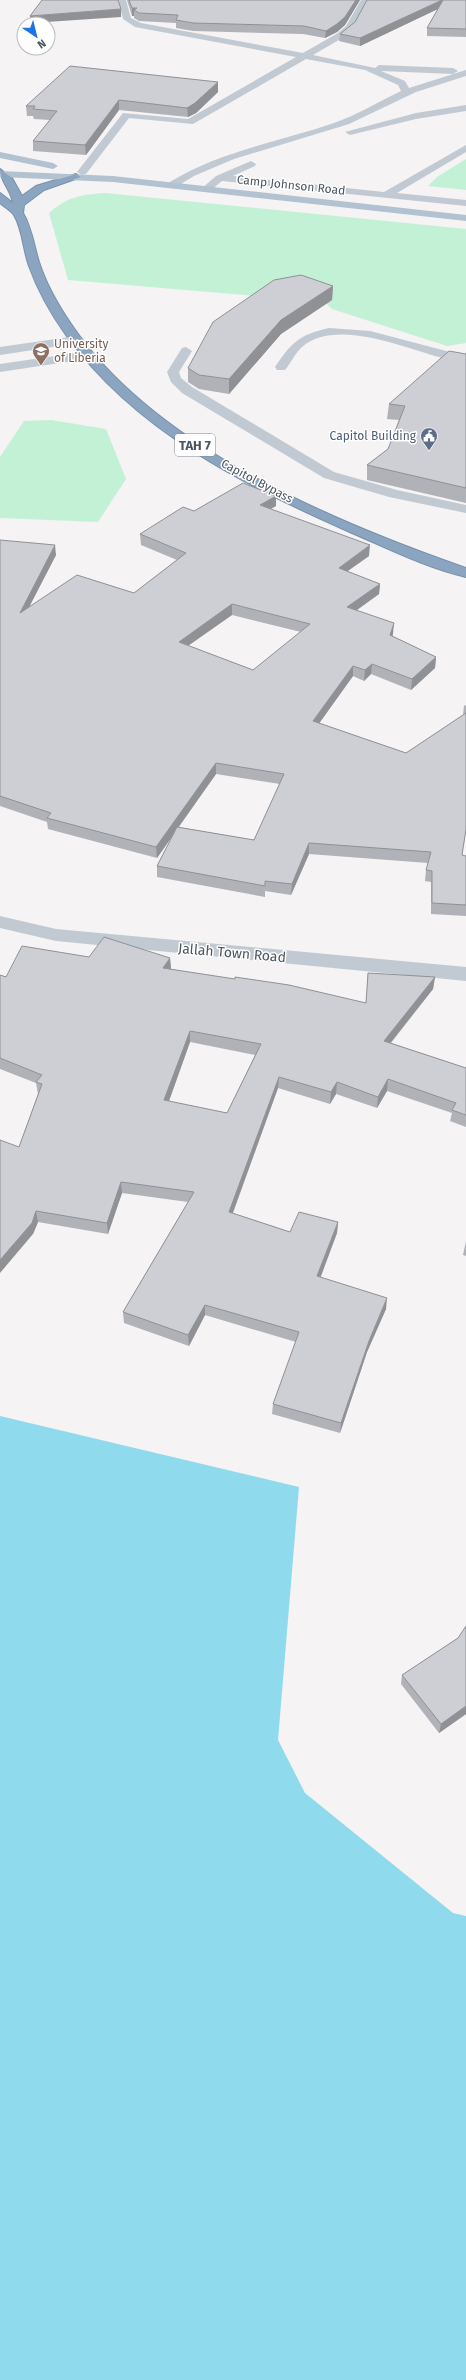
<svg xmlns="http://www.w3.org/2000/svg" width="466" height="2380" viewBox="0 0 466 2380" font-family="'Fira Sans',sans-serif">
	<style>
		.green { fill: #c3f1d5 }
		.water { fill: #90daee }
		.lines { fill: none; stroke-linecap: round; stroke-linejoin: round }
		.highway-casing { stroke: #7690ad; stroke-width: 2 }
		.minor { fill: #c1cad2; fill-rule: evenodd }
		.major { fill: #b3c2d1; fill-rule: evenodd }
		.highway { fill: #8ba5c1; fill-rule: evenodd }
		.wall { fill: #b0b2b7; fill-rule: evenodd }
		.shaded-wall { fill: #909195 }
		.building { fill: #cdcfd5; stroke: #909195; fill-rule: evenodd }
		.labels { text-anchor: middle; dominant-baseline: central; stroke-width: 3; stroke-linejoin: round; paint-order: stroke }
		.far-street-label { font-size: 12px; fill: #4a5661; stroke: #fff }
		.far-education-label { font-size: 12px; fill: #785e54; stroke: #fff; text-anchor: start }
		.far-service-label { font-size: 12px; fill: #4e5e75; stroke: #fff; text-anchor: end }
		.shield { fill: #fff; stroke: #808990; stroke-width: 1 }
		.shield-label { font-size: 13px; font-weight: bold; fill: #4a5661 }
		.street-label { font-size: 14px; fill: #4a5661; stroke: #fff }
	</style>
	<rect width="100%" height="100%" fill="#f5f3f3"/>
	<g class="green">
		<path d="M466 159V190L428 186 437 177Z"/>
		<path d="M105 193 466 229V343L447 346 332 309 325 302 68 280 49 213C69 196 80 195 105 193Z"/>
		<path d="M51 420 106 429 126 479 98 522 0 518V457L24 421Z"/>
	</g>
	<path class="water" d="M0 1416 299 1487 278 1740 305 1793 453 1913 466 1916V2380H0Z"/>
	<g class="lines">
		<g class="highway-casing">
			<path id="highway" d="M0 169 12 178 22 196 36 186 76 174 81 177 44 190 24 205 23 213C32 228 34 246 39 262 46 284 58 305 71 324 153 446 331 521 466 568V577C427 568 389 549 352 533 246 486 136 432 66 335 51 314 38 291 29 266 23 250 23 230 14 215 11 210 4 207 0 203V193L13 203C11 190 0 181 0 169Z"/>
		</g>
		<g class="minor">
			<path d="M118 0H126L131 18 141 23 303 53 338 33 346 26 361 0H369L353 29 344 37 313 55 375 68 379 65 453 68 458 71 453 74 381 71 405 81 409 88 466 70V76L416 92 349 124 234 159 194 176 176 187H168V183C220 151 278 142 334 123 357 115 378 102 401 91L398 85 365 70 306 59 193 124 129 118 86 174 82 175 77 172 123 113 188 119 296 57 135 27 123 19Z"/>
			<path d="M466 105V111L416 119 350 135 345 132 416 113Z"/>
			<path d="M466 145V152L397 193 466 200V206L222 181 210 191H202L201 189 216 176 251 161 256 164 255 166 233 176 384 192Z"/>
			<path d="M329 328 370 331 450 352 452 355 446 359C407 349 336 317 302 347 295 353 291 363 285 370H277L275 367C292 342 299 335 329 328Z"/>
			<path d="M76 336 80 337 82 340 80 343 0 355V347Z"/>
			<path d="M186 347 192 351 179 372 181 378 192 387 334 472 397 490 466 505V513L389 497 324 478 182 393 171 382 167 372 182 348Z"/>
			<path d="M89 351 93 352 95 355 93 358 0 372V364Z"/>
			<path d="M0 916 56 929 466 967V981L56 941 0 928Z"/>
		</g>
		<g class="major">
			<path d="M0 152 53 163 58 166 53 169 0 158Z"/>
			<path d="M0 171 113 176 466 215V221L113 182 0 177Z"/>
		</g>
		<use href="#highway" class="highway"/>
	</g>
	<g class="wall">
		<path d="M127 0H360L345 25 337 32 325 38 303 34 193 31 176 28V23L139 21 134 18V16H132Z"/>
		<path d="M466 0V37L427 36V28L438 9 360 46 339 41 340 34 355 22Z"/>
		<path d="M218 82V92L196 113 188 117 119 110 86 155 33 151V141L50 120 34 119 33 116H27L26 106Z"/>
		<path d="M333 286 332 300 281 334 229 394 199 389 188 382V368Z"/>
		<path d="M466 354V503L367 480V465L388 449 399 420 387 419 389 404Z"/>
		<path d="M276 506 270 509 369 556 347 571 380 584 379 594 357 610 393 634 392 636 436 657 435 668 411 690 371 674 364 681 353 676 319 723 406 753 463 715 464 706 466 705V830L462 855 466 856V916L431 914V882L425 881 426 870 428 863 309 854 291 895 265 891V897L157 877V866L173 835 157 858 48 829 47 822 0 806V540L56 555 29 606 134 593 177 560 141 545 140 534 194 511ZM232 615 301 632 253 670 188 646ZM216 774 280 784 254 840 178 827Z"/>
		<path d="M89 957 170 958 171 969 366 1003 368 973 435 977 433 989 391 1043 466 1068V1127L450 1121 452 1113 387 1091 377 1108 336 1094 330 1104 278 1088 233 1213 290 1232 338 1222 337 1233 320 1277 386 1309 367 1352 340 1433 272 1414 273 1404 296 1342 205 1315 189 1346 124 1323 123 1312 188 1202 122 1193 108 1234 38 1222 33 1234 19 1147 38 1094 36 1083 0 1069V975L6 977ZM190 1042 255 1055 227 1113 169 1101Z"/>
		<path d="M466 1241V1256L463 1255Z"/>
		<path d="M466 1626V1714L439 1733 401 1684 402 1675 458 1638Z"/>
	</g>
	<g class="shaded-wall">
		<path d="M356 0H360L345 25 337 32 325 38 326 31Z"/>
		<path d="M442 0H443L442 7 360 46V38Z"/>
		<path d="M132 8H137L134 10V16H132Z"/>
		<path d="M121 9V17L31 23 30 16Z"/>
		<path d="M218 82V92L196 113 188 117 187 108Z"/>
		<path d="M119 100V110L86 155 85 145Z"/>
		<path d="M333 286 332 300 281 334 229 394V379L281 320Z"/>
		<path d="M276 496V506L260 515V505Z"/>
		<path d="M55 545 56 555 21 623 20 613Z"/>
		<path d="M370 545 369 556 338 578 339 568Z"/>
		<path d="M380 584 379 594 347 617V607Z"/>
		<path d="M232 604V615L179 652V642Z"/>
		<path d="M394 623 393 634 389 646 390 635Z"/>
		<path d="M436 657 435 668 411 690 412 679Z"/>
		<path d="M372 664 371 674 364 681 365 670Z"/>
		<path d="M353 666V676L313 732V721Z"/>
		<path d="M216 763V774L157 858 156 847Z"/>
		<path d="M309 843V854L291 895 292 884Z"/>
		<path d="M170 958 171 969 163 968Z"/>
		<path d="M435 977 433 989 383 1052 384 1041Z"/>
		<path d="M190 1031V1042L165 1112 164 1100Z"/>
		<path d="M279 1077 278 1088 229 1223V1212Z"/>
		<path d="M388 1079 387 1091 377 1108 378 1097Z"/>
		<path d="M337 1082 336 1094 330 1104 331 1092Z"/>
		<path d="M121 1182 122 1193 108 1234 107 1223Z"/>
		<path d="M36 1211 38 1222 33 1234 0 1273V1260Z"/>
		<path d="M338 1222 337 1233 317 1287V1276Z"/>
		<path d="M387 1298 386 1309 367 1352 340 1433 341 1423 369 1341Z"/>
		<path d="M205 1305V1315L189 1346 188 1335Z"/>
		<path d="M466 1706V1714L439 1733 441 1724Z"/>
	</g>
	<g class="building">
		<path d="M42 0H118L121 9 30 16Z"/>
		<path d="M129 0H356L345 17 337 24 326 31 304 26 193 23 176 20 178 15 139 13 134 10 137 8H132Z"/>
		<path d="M367 0H442L360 38 340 34 355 22Z"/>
		<path d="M443 0H466V29L427 28Z"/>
		<path d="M70 66 218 82 195 103 187 108 119 100 85 145 33 141 57 111 33 109 35 106H26Z"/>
		<path d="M301 275 333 286 281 320 229 379 199 375 188 368 213 322 274 280Z"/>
		<path d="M449 351 466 354V488L367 465 388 449 405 406 389 404Z"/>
		<path d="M243 483 276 496 260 505 370 545 339 568 380 584 347 607 394 623 390 635 436 657 412 679 372 664 365 670 353 666 313 721 406 753 466 713V829L462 855 466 856V905L432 903V871L426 870 431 852 309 843 292 884 265 881V886L157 866 177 827 254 840 284 774 216 763 156 847 47 818 51 813 0 796V540L55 545 20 613 77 575 134 593 186 553 140 534 183 507 194 511ZM232 604 310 624 253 670 179 642Z"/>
		<path d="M104 937 170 958 163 968 235 979V977L289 985 366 1003 368 973 435 977 384 1041 466 1068V1115L452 1110 456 1103 388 1079 378 1097 337 1082 331 1092 279 1077 229 1212 290 1232 299 1212 338 1222 317 1276 387 1298 369 1341 341 1423 273 1404 299 1332 205 1305 188 1335 123 1312 194 1192 121 1182 107 1223 36 1211 32 1223 0 1260V1140L19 1147 42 1084 36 1082 42 1075 0 1058V975L6 977 22 946 89 957ZM190 1031 261 1044 227 1113 164 1100Z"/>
		<path d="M466 1626V1706L441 1724 402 1675 458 1638Z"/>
	</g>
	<defs>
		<g id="university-pin" transform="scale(0.9)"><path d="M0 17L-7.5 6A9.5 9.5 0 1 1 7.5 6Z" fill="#8d6e63" stroke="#fff"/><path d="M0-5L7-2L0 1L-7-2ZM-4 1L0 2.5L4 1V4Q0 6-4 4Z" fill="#fff"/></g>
		<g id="civic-pin" transform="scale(0.9)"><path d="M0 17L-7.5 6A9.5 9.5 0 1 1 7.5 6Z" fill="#5c6f8a" stroke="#fff"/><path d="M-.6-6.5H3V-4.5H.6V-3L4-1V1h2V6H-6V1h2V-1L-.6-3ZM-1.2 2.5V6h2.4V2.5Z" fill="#fff"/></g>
	</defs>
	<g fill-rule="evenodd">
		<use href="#university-pin" x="41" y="351"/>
		<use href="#civic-pin" x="429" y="436"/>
	</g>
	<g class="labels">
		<g class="far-street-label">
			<text transform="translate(291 185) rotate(6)">Camp Johnson Road</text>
			<text transform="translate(257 481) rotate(28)">Capitol Bypass</text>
		</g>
		<g class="far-education-label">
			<text x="54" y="344">University<tspan x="54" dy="14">of Liberia</tspan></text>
		</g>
		<g class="far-service-label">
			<text x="416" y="436">Capitol Building</text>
		</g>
		<rect class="shield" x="175" y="434" width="40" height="22" rx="3"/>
		<g class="shield-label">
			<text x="195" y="445">TAH 7</text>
		</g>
		<g class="street-label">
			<text transform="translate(232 953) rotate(5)">Jallah Town Road</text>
		</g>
	</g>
	<g transform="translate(36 36) rotate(145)"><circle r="19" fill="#ffffff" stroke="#b7bbc0"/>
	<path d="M0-3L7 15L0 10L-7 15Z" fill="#1a73e8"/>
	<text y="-6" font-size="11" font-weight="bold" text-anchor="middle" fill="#4a5661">N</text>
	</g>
</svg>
